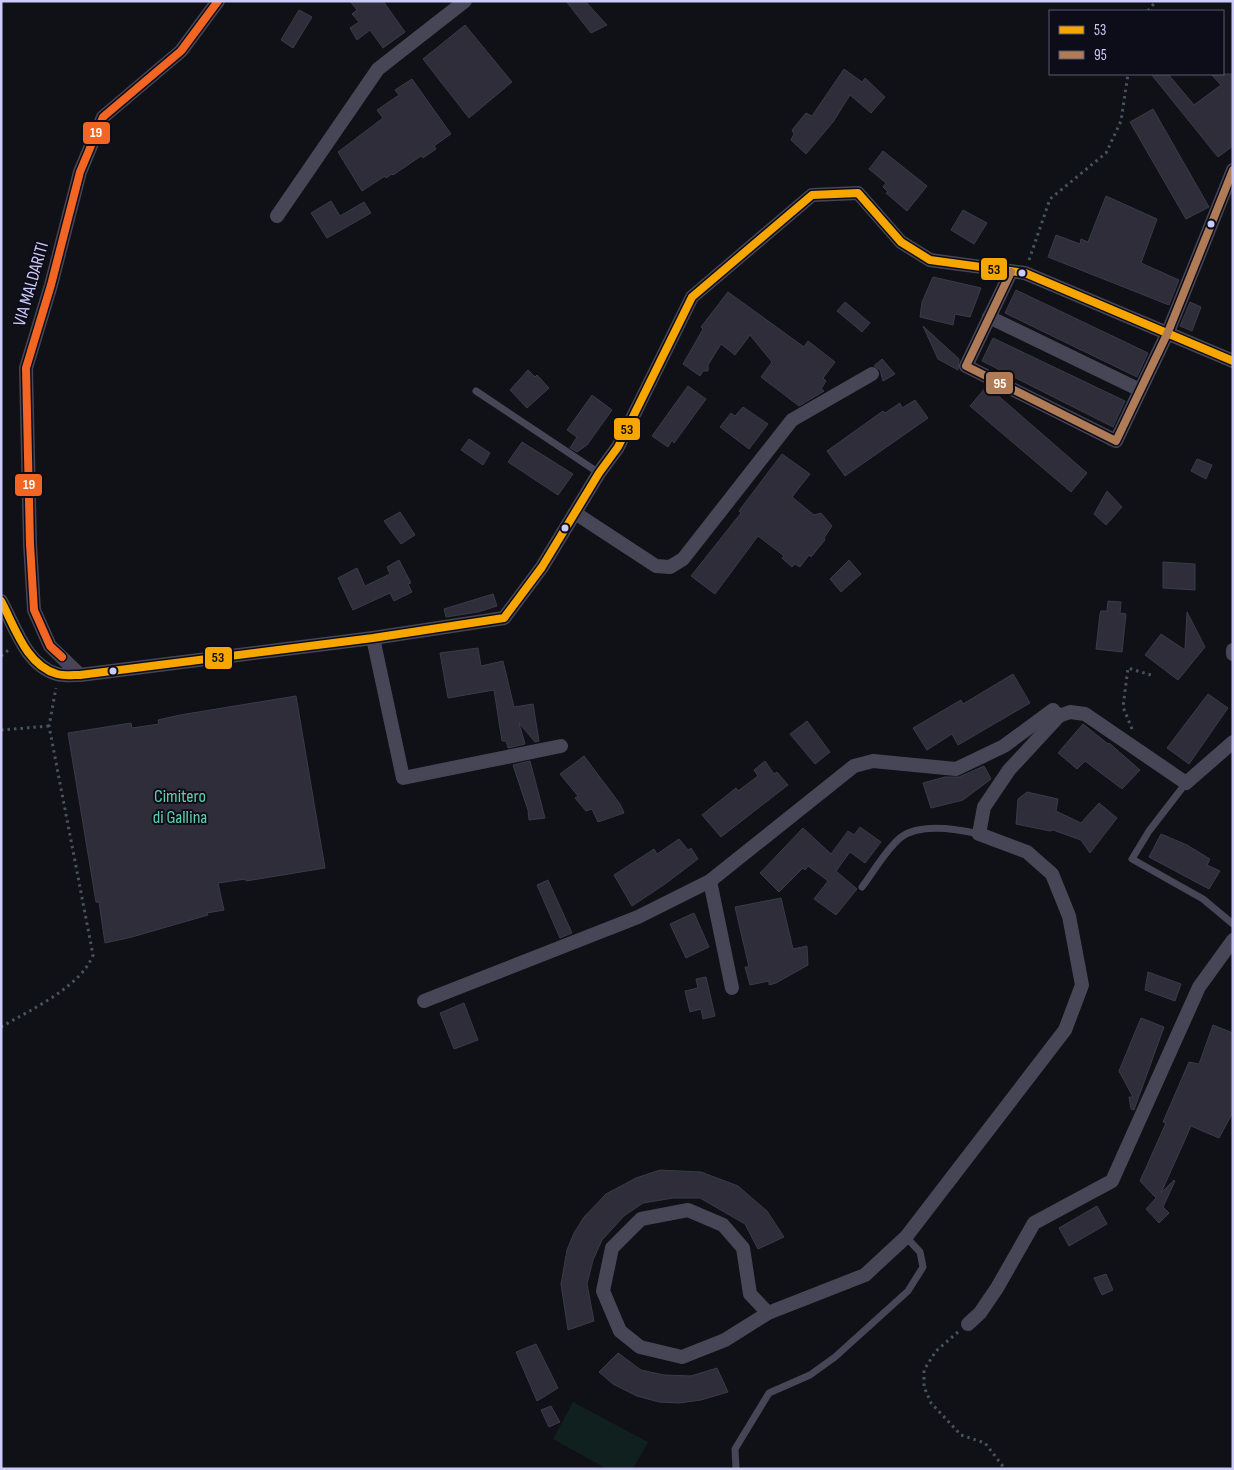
<svg xmlns="http://www.w3.org/2000/svg" width="1234" height="1470" viewBox="0 0 1234 1470" font-family="'Sofia Sans Condensed',sans-serif">
	<style>
		.green { fill: #10201f }
		.building { fill: #2e2d39; stroke: #3b3a4a }
		.lines { fill: none; stroke-linecap: round; stroke-linejoin: round }
		.path { stroke: #47545d; stroke-width: 3; stroke-dasharray: 2.5 4; stroke-linecap: butt }
		.lane { stroke: #464657; stroke-width: 7 }
		.street { stroke: #464657; stroke-width: 14 }
		.bus-1-casing { stroke: #0d0d1a; stroke-width: 11 }
		.bus-2-casing { stroke: #0d0d1a; stroke-width: 11 }
		.bus-3-casing { stroke: #0d0d1a; stroke-width: 11 }
		.bus-1 { stroke: #f7a600; stroke-width: 8 }
		.bus-2 { stroke: #b07c57; stroke-width: 8 }
		.bus-3 { stroke: #f26522; stroke-width: 8 }
		.bus-dot { fill: #cccbf9; stroke: #0d0d1a; stroke-width: 2 }
		.labels { text-anchor: middle; dominant-baseline: central; stroke-width: 4; stroke-linejoin: round; paint-order: stroke }
		.street-label { font-size: 18px; fill: #cccbf9; stroke: #0d0d1a }
		.park-label { font-size: 18px; fill: #61cfa9; stroke: #0d0d1a }
		.line-badge { stroke: #0d0d1a; stroke-width: 2 }
		.badge-label { font-size: 14px; text-anchor: middle; font-weight: bold; fill: #fff }
		.pale-badge-label { font-size: 14px; text-anchor: middle; font-weight: bold; fill: #111 }
	</style>
	<rect width="100%" height="100%" fill="#101017"/>
	<path class="green" d="M573 1402 648 1442 633 1469H607L553 1439Z"/>
	<g class="building">
		<path d="M350 1H383L405 32 383 48 370 30 357 40 350 28 359 22 352 14 357 10Z"/>
		<path d="M566 1H585L607 25 591 33Z"/>
		<path d="M299 10 312 17 293 48 281 40Z"/>
		<path d="M465 25 512 82 469 118 423 59Z"/>
		<path d="M844 69 862 82 865 78 885 97 871 113 850 95 833 122 806 154 791 140 794 134 792 130 806 113 812 116Z"/>
		<path d="M1151 74H1168L1194 105 1221 85 1211 74H1233V146L1218 157Z"/>
		<path d="M412 79 451 134 434 146 436 149 423 158 421 156 393 175 392 174 386 178 385 176 362 191 338 152 383 118 377 110 399 95 395 90Z"/>
		<path d="M1153 109 1209 207 1186 219 1130 122Z"/>
		<path d="M883 151 927 186 907 211 886 193 888 192 883 187 886 183 869 169Z"/>
		<path d="M1106 196 1157 219 1141 263 1179 280 1169 305 1048 257 1056 235 1080 244 1081 239 1088 242Z"/>
		<path d="M331 201 340 216 364 202 371 213 327 238 311 213Z"/>
		<path d="M963 210 987 223 974 244 951 230Z"/>
		<path d="M933 277 981 288 970 317 955 314 953 325 920 317 922 302Z"/>
		<path d="M1016 290 1148 353 1137 377 1005 313Z"/>
		<path d="M728 292 804 347 808 341 835 362 823 378 826 381 821 389 824 391 799 406 761 377 772 362 750 335 735 355 721 344 708 365V371H703L700 376 683 364 703 329 701 327Z"/>
		<path d="M845 302 870 323 862 332 837 311Z"/>
		<path d="M1190 302 1201 307 1192 331 1180 326Z"/>
		<path d="M923 326 959 359 958 370 938 359Z"/>
		<path d="M993 338 1125 401 1113 427 982 361Z"/>
		<path d="M882 359 895 374 883 381 880 370 874 366Z"/>
		<path d="M528 370 535 377 537 375 549 388 527 408 510 390Z"/>
		<path d="M688 386 706 399 674 443 672 440 668 447 652 436Z"/>
		<path d="M987 386 1087 473 1071 492 970 406Z"/>
		<path d="M592 395 612 410 587 445 577 452 570 448 577 437 567 430Z"/>
		<path d="M915 400 928 418 845 476 827 451 883 411 885 413 900 403 902 408Z"/>
		<path d="M743 407 768 424 749 449 720 427 731 413 735 416Z"/>
		<path d="M469 439 490 453 483 465 461 450Z"/>
		<path d="M522 442 573 474 558 495 508 462Z"/>
		<path d="M782 454 810 474 792 497 814 515 821 513 832 526 824 538 825 540 811 557 809 555 800 567 795 564 792 567 782 558 784 556 758 536 715 594 691 576 741 513 739 511Z"/>
		<path d="M1197 459 1212 465 1206 479 1191 471Z"/>
		<path d="M1107 491 1122 507 1106 525 1094 514Z"/>
		<path d="M400 512 415 535 401 544 384 521Z"/>
		<path d="M399 560 411 583 408 584 412 592 394 601 390 593 353 610 338 578 357 568 365 586 390 574 387 567Z"/>
		<path d="M849 560 861 574 841 592 830 579Z"/>
		<path d="M1163 562 1195 564V590L1163 588Z"/>
		<path d="M493 594 497 606 478 612 446 617 444 609Z"/>
		<path d="M1108 601 1121 602 1120 613 1126 614 1122 652 1096 649 1100 614 1101 611H1107Z"/>
		<path d="M1187 612 1205 647 1178 680 1145 655 1161 634 1185 650Z"/>
		<path d="M478 648 481 666 503 661 514 707 533 704 539 741 535 742 519 723 525 744 508 748 506 741H502L494 690 448 698 440 653Z"/>
		<path d="M1013 674 1030 703 958 745 952 734 927 750 913 728 961 700 963 704Z"/>
		<path d="M1208 694 1228 708 1189 764 1167 748Z"/>
		<path d="M296 696 325 868 246 881V879L218 883 224 910 207 913 208 915 132 937 105 943 99 902H96L68 733 131 723 132 728 159 724 158 720 180 715Z"/>
		<path d="M807 721 830 752 815 764 790 734Z"/>
		<path d="M1083 724 1108 744 1109 743 1140 770 1122 789 1085 761 1077 769 1058 753Z"/>
		<path d="M584 756 620 804 624 813 598 822 592 809 586 811 575 798 578 796 560 774Z"/>
		<path d="M530 761 545 818 529 820 528 810 513 765Z"/>
		<path d="M765 761 774 774 777 772 788 785 721 837 702 815 736 788 738 791 758 776 754 770Z"/>
		<path d="M984 766 991 779 963 800 931 808 923 783 945 777H959Z"/>
		<path d="M1027 792 1058 799 1056 811 1081 823 1099 803 1117 818 1090 853 1081 840 1053 830 1050 831 1016 824 1018 799Z"/>
		<path d="M860 827 881 842 865 863 850 852 836 871 857 889 836 915 814 899 828 881 808 866 805 870 803 868 779 892 760 873 803 828 831 854 848 831 854 835Z"/>
		<path d="M1161 834 1187 845 1210 859 1207 865 1220 871 1209 889 1149 857Z"/>
		<path d="M679 839 688 850 691 848 698 859 665 884 632 906 614 875 654 849 657 854Z"/>
		<path d="M548 880 572 933 560 938 537 885Z"/>
		<path d="M781 898 793 949 807 946 808 965 776 983 769 985V981L750 985 745 967H749L735 907Z"/>
		<path d="M694 913 709 947 686 958 670 924Z"/>
		<path d="M1148 972 1181 984 1175 1001 1145 990Z"/>
		<path d="M706 977 715 1016 703 1019 701 1009 690 1012 685 991 698 988 696 979Z"/>
		<path d="M464 1003 478 1040 454 1049 440 1013Z"/>
		<path d="M1141 1018 1164 1027 1134 1110 1131 1109 1129 1097H1133L1119 1071Z"/>
		<path d="M1213 1025 1233 1033V1112L1219 1138 1191 1126 1161 1193 1174 1180 1175 1181 1163 1207 1169 1213 1159 1223 1146 1209 1156 1198 1140 1181 1166 1123 1163 1122 1189 1062 1199 1064Z"/>
		<path d="M660 1170 701 1172 738 1186 767 1211 784 1237 758 1249 745 1224 700 1198H673L643 1203 624 1216 602 1240 593 1260 587 1284 594 1321 568 1330 561 1284 567 1250 574 1233 584 1217 606 1194 636 1178Z"/>
		<path d="M1097 1206 1107 1224 1069 1246 1059 1228Z"/>
		<path d="M1106 1274 1113 1290 1102 1295 1094 1278Z"/>
		<path d="M536 1344 558 1388 537 1401 516 1352Z"/>
		<path d="M618 1353 641 1370 664 1375 691 1376 717 1368 728 1392 701 1400 679 1403 659 1402 637 1396 613 1384 599 1372Z"/>
		<path d="M551 1406 560 1422 549 1427 541 1410Z"/>
	</g>
	<g class="lines">
		<g class="path">
			<path d="M1148 11 1156 1"/>
			<path d="M1029 260 1050 199 1106 153 1121 121 1128 74"/>
			<path d="M1 656 11 648"/>
			<path d="M1132 729 1123 707 1128 668 1154 676"/>
			<path d="M1 730 49 726"/>
			<path d="M1 1027C30 1010 81 987 93 955L49 726 56 688"/>
			<path d="M958 1332 936 1351 924 1370V1387L931 1403 961 1435 985 1443 1005 1469"/>
		</g>
		<g class="lane">
			<path d="M476 391 599 473"/>
			<path d="M1186 783 1149 831 1132 859 1203 899 1233 924"/>
			<path d="M862 887C874 871 885 851 900 838 919 823 957 829 979 834"/>
			<path d="M736 1469 735 1449 769 1393 810 1375 835 1357 908 1291 923 1267 920 1252 906 1237"/>
		</g>
		<g class="street">
			<path d="M277 216 378 69 465 1"/>
			<path d="M1011 272 966 366 1116 441 1168 332 1233 170"/>
			<path d="M989 317 1140 390"/>
			<path d="M575 513 656 566 670 567 683 559 792 420 872 374"/>
			<path d="M1 601C15 627 26 665 57 674 64 676 73 675 80 675L373 638 504 618 542 567 599 473 618 447 692 297 812 195 858 193 901 242 930 260 1025 273 1233 361"/>
			<path d="M373 638 403 778 561 746"/>
			<path d="M1233 650V654"/>
			<path d="M80 675 50 646 34 610 30 544 26 368 51 285 80 172 103 117 181 51 218 1"/>
			<path d="M710 881 732 988"/>
			<path d="M424 1001 638 917 710 881 854 766 873 761 956 769 1004 746 1053 710 1059 716"/>
			<path d="M768 1313 750 1294 743 1248 723 1225 688 1210 641 1219 612 1248 603 1291 620 1331 640 1347 682 1357 725 1340 768 1313 865 1275 906 1237 1065 1030 1082 985 1069 916 1052 874 1027 852 979 834 984 807 1009 770 1059 716 1070 712 1085 714 1186 783 1233 742"/>
			<path d="M968 1324 980 1313 997 1288 1034 1223 1112 1181 1199 987 1233 940"/>
		</g>
		<g class="bus-1-casing">
			<path id="bus-1" d="M1 601C15 627 26 665 57 674 64 676 73 675 80 675L373 638 504 618 542 567 599 473 618 447 692 297 812 195 858 193 901 242 930 260 1025 273 1233 361"/>
		</g>
		<g class="bus-2-casing">
			<path id="bus-2" d="M1011 272 966 366 1116 441 1168 332 1233 170"/>
		</g>
		<g class="bus-3-casing">
			<path id="bus-3" d="M62 657 50 646 34 610 30 544 26 368 51 285 80 172 103 117 181 51 218 1"/>
		</g>
		<use href="#bus-1" class="bus-1"/>
		<use href="#bus-2" class="bus-2"/>
		<use href="#bus-3" class="bus-3"/>
	</g>
	<g class="bus-dot">
		<circle cx="1211" cy="224" r="4.5"/>
		<circle cx="1022" cy="273" r="4.5"/>
		<circle cx="565" cy="528" r="4.5"/>
		<circle cx="113" cy="671" r="4.5"/>
	</g>
	<g class="labels">
		<g class="street-label">
			<text transform="translate(31 284) rotate(-74)">VIA MALDARITI</text>
		</g>
		<g class="park-label">
			<text x="180" y="796">Cimitero<tspan x="180" dy="21">di Gallina</tspan></text>
		</g>
	</g>
	<g class="line-badge">
		<rect x="82" y="121" width="29" height="24" rx="5" fill="#f26522"/>
		<rect x="980" y="257" width="28" height="24" rx="5" fill="#f7a600"/>
		<rect x="985" y="371" width="29" height="24" rx="5" fill="#b07c57"/>
		<rect x="613" y="417" width="28" height="24" rx="5" fill="#f7a600"/>
		<rect x="14" y="473" width="29" height="24" rx="5" fill="#f26522"/>
		<rect x="204" y="646" width="29" height="24" rx="5" fill="#f7a600"/>
	</g>
	<g class="badge-label">
		<text x="96" y="137">19</text>
		<text x="1000" y="388">95</text>
		<text x="29" y="489">19</text>
	</g>
	<g class="pale-badge-label">
		<text x="994" y="274">53</text>
		<text x="627" y="434">53</text>
		<text x="218" y="662">53</text>
	</g>
	<rect width="1234" height="1470" fill="none" stroke="#cccbf9" stroke-width="5"/>
	<rect x="1049" y="10" width="175" height="65" fill="#0d0d1a" stroke="#595973"/>
	<rect x="1059" y="26" width="25" height="8" fill="#f7a600" stroke="#595973"/>
	<text x="1094" y="35" font-size="15" fill="#cccbf9">53</text>
	<rect x="1059" y="51" width="25" height="8" fill="#b07c57" stroke="#595973"/>
	<text x="1094" y="60" font-size="15" fill="#cccbf9">95</text>
</svg>
